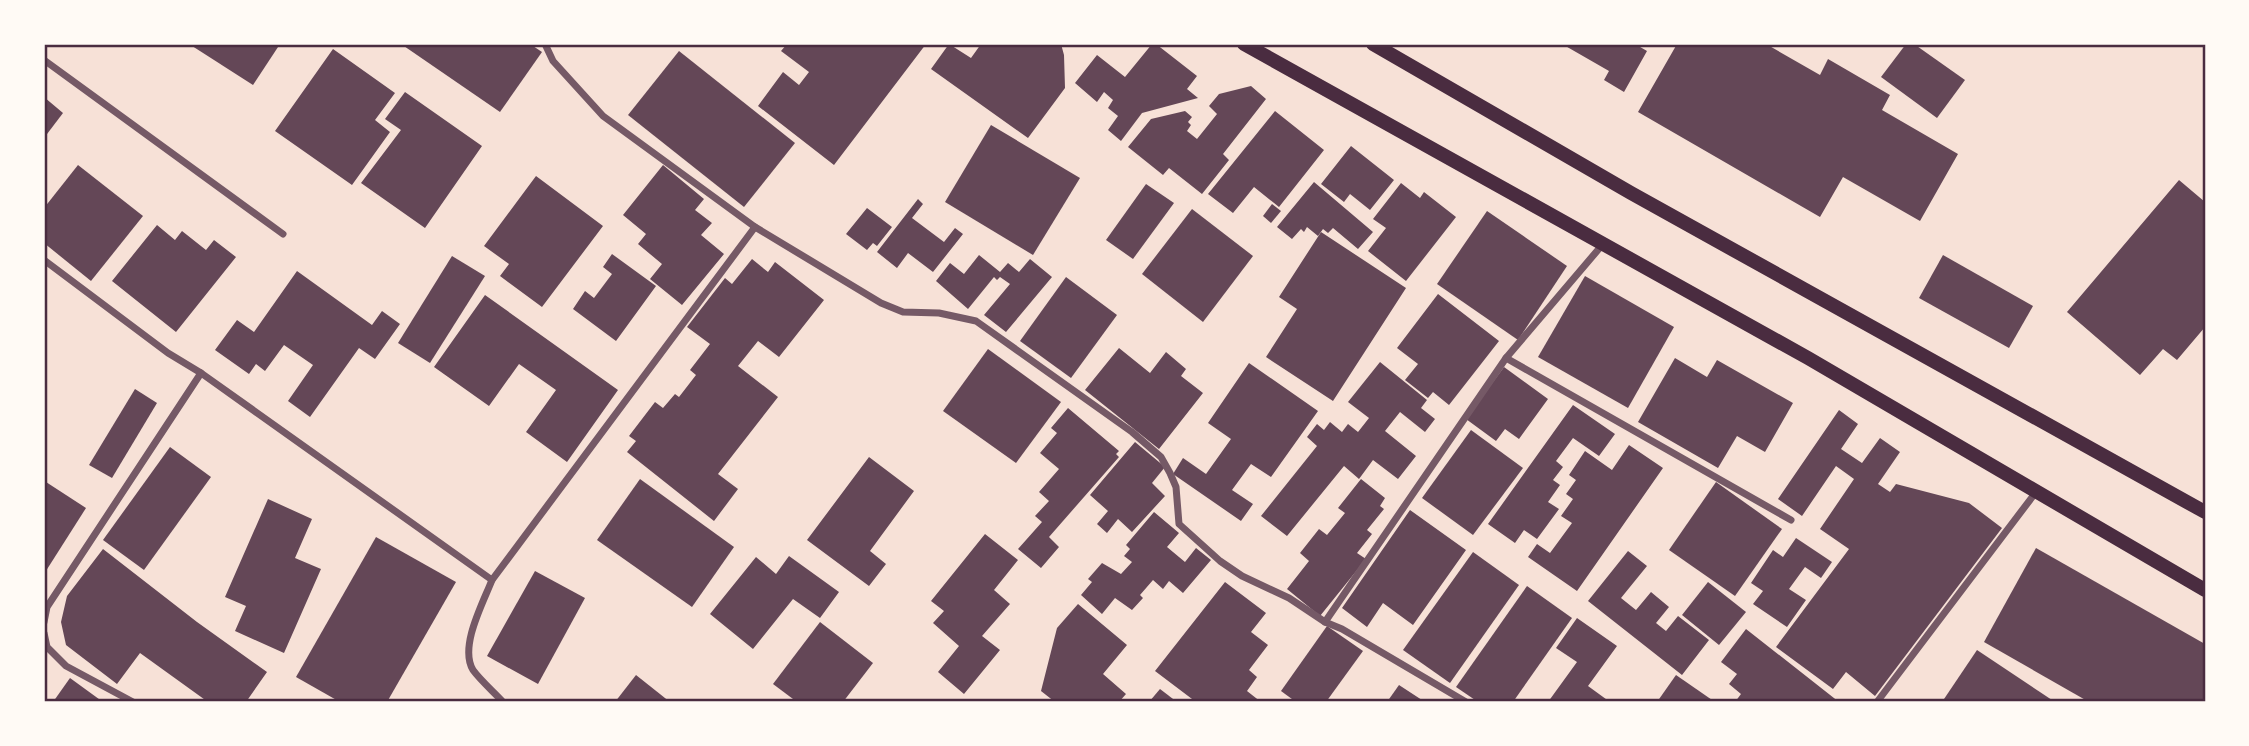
<svg xmlns="http://www.w3.org/2000/svg" width="2249" height="746" viewBox="0 0 2249 746" font-family="Rubik,sans-serif">
	<style>
		.building { fill: #644757 }
		.lines { fill: none; stroke-linecap: round; stroke-linejoin: round }
		.minor { stroke: #755966; stroke-width: 7 }
		.secondary { stroke: #4a2c40; stroke-width: 14 }
		.neatline { fill: none; stroke: #4a2c40; stroke-width: 2.5 }
	</style>
	<rect width="100%" height="100%" fill="#f7e1d7"/>
	<g class="building">
		<path d="M189 44H280L253 85Z"/>
		<path d="M401 44H530L542 52 500 112Z"/>
		<path d="M787 44H926L834 165 758 106 783 72 799 85 809 72 781 51Z"/>
		<path d="M949 44 971 58 981 44H1061L1064 55 1065 88 1028 138 931 69Z"/>
		<path d="M1152 44H1156L1197 76 1187 89 1198 98 1142 113 1121 141 1108 130 1118 116 1108 108 1113 100 1104 92 1097 102 1075 83 1097 55 1125 77Z"/>
		<path d="M1562 44H1635L1647 51 1624 92 1604 80 1609 71Z"/>
		<path d="M1677 44H1766L1820 75 1828 59 1890 95 1882 110 1958 154 1920 221 1843 177 1820 217 1638 112Z"/>
		<path d="M1906 44H1914L1965 80 1937 118 1881 77Z"/>
		<path d="M333 49 395 93 375 120 390 132 352 185 275 131Z"/>
		<path d="M679 51 795 143 744 207 628 115Z"/>
		<path d="M1251 86 1266 99 1223 154 1229 160 1202 194 1169 168 1163 175 1128 147 1151 119 1185 111 1192 117 1188 122 1191 125 1187 131 1197 139 1217 114 1209 106 1219 94Z"/>
		<path d="M405 92 482 146 425 228 361 183 401 130 385 119Z"/>
		<path d="M44 97 63 113 44 138Z"/>
		<path d="M1275 111 1324 150 1279 207 1254 187 1233 213 1208 194Z"/>
		<path d="M991 125 1080 178 1033 255 945 202Z"/>
		<path d="M1351 146 1394 180 1370 210 1350 194 1344 202 1321 184Z"/>
		<path d="M78 165 143 216 91 281 44 243V208Z"/>
		<path d="M663 165 704 199 695 210 712 223 701 235 724 254 682 305 650 279 662 264 638 244 646 234 623 215Z"/>
		<path d="M536 176 603 226 542 307 500 276 509 264 484 246Z"/>
		<path d="M2179 180 2205 202V327L2177 360 2163 349 2140 375 2067 312Z"/>
		<path d="M1314 182 1373 232 1358 249 1333 228 1328 233 1323 229 1318 236 1307 227 1304 232 1301 229 1292 239 1277 227Z"/>
		<path d="M1401 183 1420 198 1424 192 1456 217 1406 281 1368 251 1386 228 1373 219Z"/>
		<path d="M1146 184 1174 203 1133 259 1106 240Z"/>
		<path d="M918 199 923 204 912 218 944 242 955 228 963 234 933 272 908 253 897 268 877 252Z"/>
		<path d="M1272 204 1281 211 1271 223 1263 216Z"/>
		<path d="M867 208 892 227 877 246 873 243 867 250 846 234Z"/>
		<path d="M1192 209 1253 256 1203 322 1142 274Z"/>
		<path d="M1487 211 1567 266 1518 340 1437 284Z"/>
		<path d="M157 225 175 240 182 231 206 250 214 240 236 257 176 332 112 281Z"/>
		<path d="M1321 232 1406 288 1333 401 1266 357 1297 309 1279 297Z"/>
		<path d="M612 254 656 286 616 341 573 309 585 291 594 298 612 274 603 267Z"/>
		<path d="M979 255 1000 272 1008 263 1019 272 1030 259 1052 277 1006 332 984 315 1010 284 1000 277 997 280 994 277 968 309 936 281 950 263 964 274Z"/>
		<path d="M1943 255 2033 306 2009 348 1919 298Z"/>
		<path d="M452 256 485 276 430 363 398 343Z"/>
		<path d="M752 259 768 272 775 262 824 300 779 357 758 341 738 366 778 397 718 474 738 489 714 521 627 452 636 441 629 436 655 402 663 408 675 394 679 397 696 375 690 370 710 344 687 327 725 278 732 284Z"/>
		<path d="M297 271 372 325 382 311 400 324 375 359 359 348 310 417 288 401 313 365 284 345 265 371 256 364 249 374 215 350 237 320 254 332Z"/>
		<path d="M1585 276 1674 327 1628 408 1538 357Z"/>
		<path d="M1066 277 1117 315 1071 378 1020 341Z"/>
		<path d="M1438 294 1499 341 1449 405 1433 392 1428 398 1405 380 1418 364 1397 348Z"/>
		<path d="M485 295 618 390 567 462 526 432 556 390 519 364 489 406 434 367Z"/>
		<path d="M1119 348 1150 373 1166 352 1186 369 1181 376 1203 393 1159 449 1085 390Z"/>
		<path d="M988 349 1061 402 1016 463 943 411Z"/>
		<path d="M1675 358 1707 377 1717 360 1793 403 1765 452 1737 436 1718 468 1638 422Z"/>
		<path d="M1380 362 1427 400 1421 408 1435 419 1425 432 1400 412 1385 431 1416 456 1398 479 1373 460 1359 479 1344 466 1287 536 1261 516 1317 446 1307 437 1317 424 1324 430 1330 422 1342 432 1348 424 1358 432 1369 418 1348 402Z"/>
		<path d="M1249 363 1318 411 1271 477 1251 464 1232 490 1253 504 1241 521 1173 474 1183 458 1206 474 1231 439 1208 423Z"/>
		<path d="M1504 367 1548 399 1519 439 1505 429 1496 441 1466 419Z"/>
		<path d="M135 389 157 403 112 478 89 465Z"/>
		<path d="M1573 405 1615 434 1599 456 1573 438 1556 461 1563 467 1553 480 1560 485 1548 502 1559 509 1537 539 1524 530 1515 543 1488 524Z"/>
		<path d="M1068 408 1119 451 1116 454 1119 457 1049 537 1059 547 1041 568 1018 549 1042 522 1035 516 1049 501 1039 492 1059 469 1040 453 1057 433 1051 428Z"/>
		<path d="M1839 410 1858 424 1841 449 1862 463 1880 438 1900 452 1878 484 1890 492 1896 484 1969 503 2002 528 1875 696 1846 672 1833 689 1776 647 1849 549 1820 529 1854 479 1836 466 1802 516 1778 499Z"/>
		<path d="M1471 430 1523 468 1473 535 1422 498Z"/>
		<path d="M1135 442 1165 467 1152 483 1165 496 1132 532 1118 519 1107 533 1097 524 1108 511 1090 495Z"/>
		<path d="M1629 445 1663 468 1577 591 1528 557 1537 544 1550 553 1572 523 1561 516 1573 499 1566 494 1576 480 1569 475 1585 451 1612 470Z"/>
		<path d="M170 447 211 477 144 570 103 540Z"/>
		<path d="M869 457 914 491 870 551 886 564 869 586 807 540Z"/>
		<path d="M640 479 734 547 692 607 597 540Z"/>
		<path d="M1361 479 1385 498 1380 506 1384 509 1367 530 1372 534 1357 553 1366 559 1320 616 1287 589 1309 561 1300 553 1319 529 1327 535 1345 513 1338 508Z"/>
		<path d="M46 482 86 508 44 574V486Z"/>
		<path d="M1716 482 1782 529 1735 596 1669 550Z"/>
		<path d="M268 499 312 519 295 558 321 569 284 653 235 631 246 606 225 597Z"/>
		<path d="M1410 510 1466 550 1413 625 1383 603 1367 627 1342 608Z"/>
		<path d="M1154 512 1179 533 1167 547 1185 562 1196 548 1211 560 1183 593 1169 581 1163 589 1153 580 1140 595 1143 598 1132 610 1115 598 1102 614 1081 595 1092 582 1088 579 1102 563 1121 574 1132 562 1124 556 1130 549 1126 545Z"/>
		<path d="M985 534 1018 560 994 590 1010 604 982 636 1000 650 964 694 938 672 959 646 933 623 944 611 931 601Z"/>
		<path d="M376 537 456 582 387 702H340L296 677Z"/>
		<path d="M1796 538 1832 562 1821 578 1805 567 1789 589 1806 600 1787 627 1753 604 1763 591 1751 583 1773 550 1783 557Z"/>
		<path d="M2036 548 2205 644V702H2089L1984 642Z"/>
		<path d="M103 549 197 622 267 672 246 702H208L140 653 117 684 66 645 61 622 67 596Z"/>
		<path d="M1628 551 1647 566 1621 598 1636 610 1651 592 1669 607 1656 623 1666 631 1678 616 1709 640 1682 675 1588 601Z"/>
		<path d="M1473 552 1519 585 1450 683 1403 650Z"/>
		<path d="M789 556 839 592 820 618 793 599 753 649 710 614 756 557 776 574Z"/>
		<path d="M535 571 585 598 538 684 487 656Z"/>
		<path d="M1225 582 1266 613 1251 632 1268 645 1249 670 1257 677 1247 691 1261 702H1196L1155 671Z"/>
		<path d="M1708 582 1746 612 1719 645 1682 615Z"/>
		<path d="M1527 586 1572 618 1513 702H1478L1456 687Z"/>
		<path d="M1078 604 1127 645 1103 674 1126 694 1119 702H1055L1041 691 1057 628Z"/>
		<path d="M1577 618 1617 646 1588 686 1610 702H1548L1577 662 1556 648Z"/>
		<path d="M820 622 873 663 843 702H797L773 684Z"/>
		<path d="M1327 626 1363 651 1326 702H1296L1281 691Z"/>
		<path d="M1746 629 1839 702H1735L1741 694 1729 684 1737 674 1721 662Z"/>
		<path d="M1977 650 2055 702H1942Z"/>
		<path d="M636 675 670 702H615Z"/>
		<path d="M1676 675 1715 702H1657Z"/>
		<path d="M70 678 103 702H53Z"/>
		<path d="M1399 685 1425 702H1387Z"/>
		<path d="M1160 689 1177 702H1149Z"/>
	</g>
	<g class="lines">
		<g class="minor">
			<path d="M44 60 283 234"/>
			<path d="M755 227 881 303 903 312 939 313 976 321 1132 432 1161 457 1170 473 1176 487 1179 524 1220 561 1242 576 1289 598 1325 622 1342 629 1466 702"/>
			<path d="M44 260 168 353 201 373 47 607 44 622"/>
			<path d="M1506 358 1791 520"/>
			<path d="M201 373 492 580"/>
			<path d="M1325 622 1506 358 1603 244"/>
			<path d="M44 633 47 647 66 666 133 702"/>
			<path d="M503 702C494 692 481 681 473 670 459 647 483 603 492 580L755 227 603 116 553 61 545 44"/>
			<path d="M1877 702 2036 492"/>
		</g>
		<g class="secondary">
			<path d="M1244 44 1808 358 2205 590"/>
			<path d="M1373 44 1631 193 2205 512"/>
		</g>
	</g>
	<rect width="2249" height="746" fill="none" stroke="#fffaf5" stroke-width="91"/>
	<rect x="46" y="46" width="2158" height="654" class="neatline"/>
</svg>
